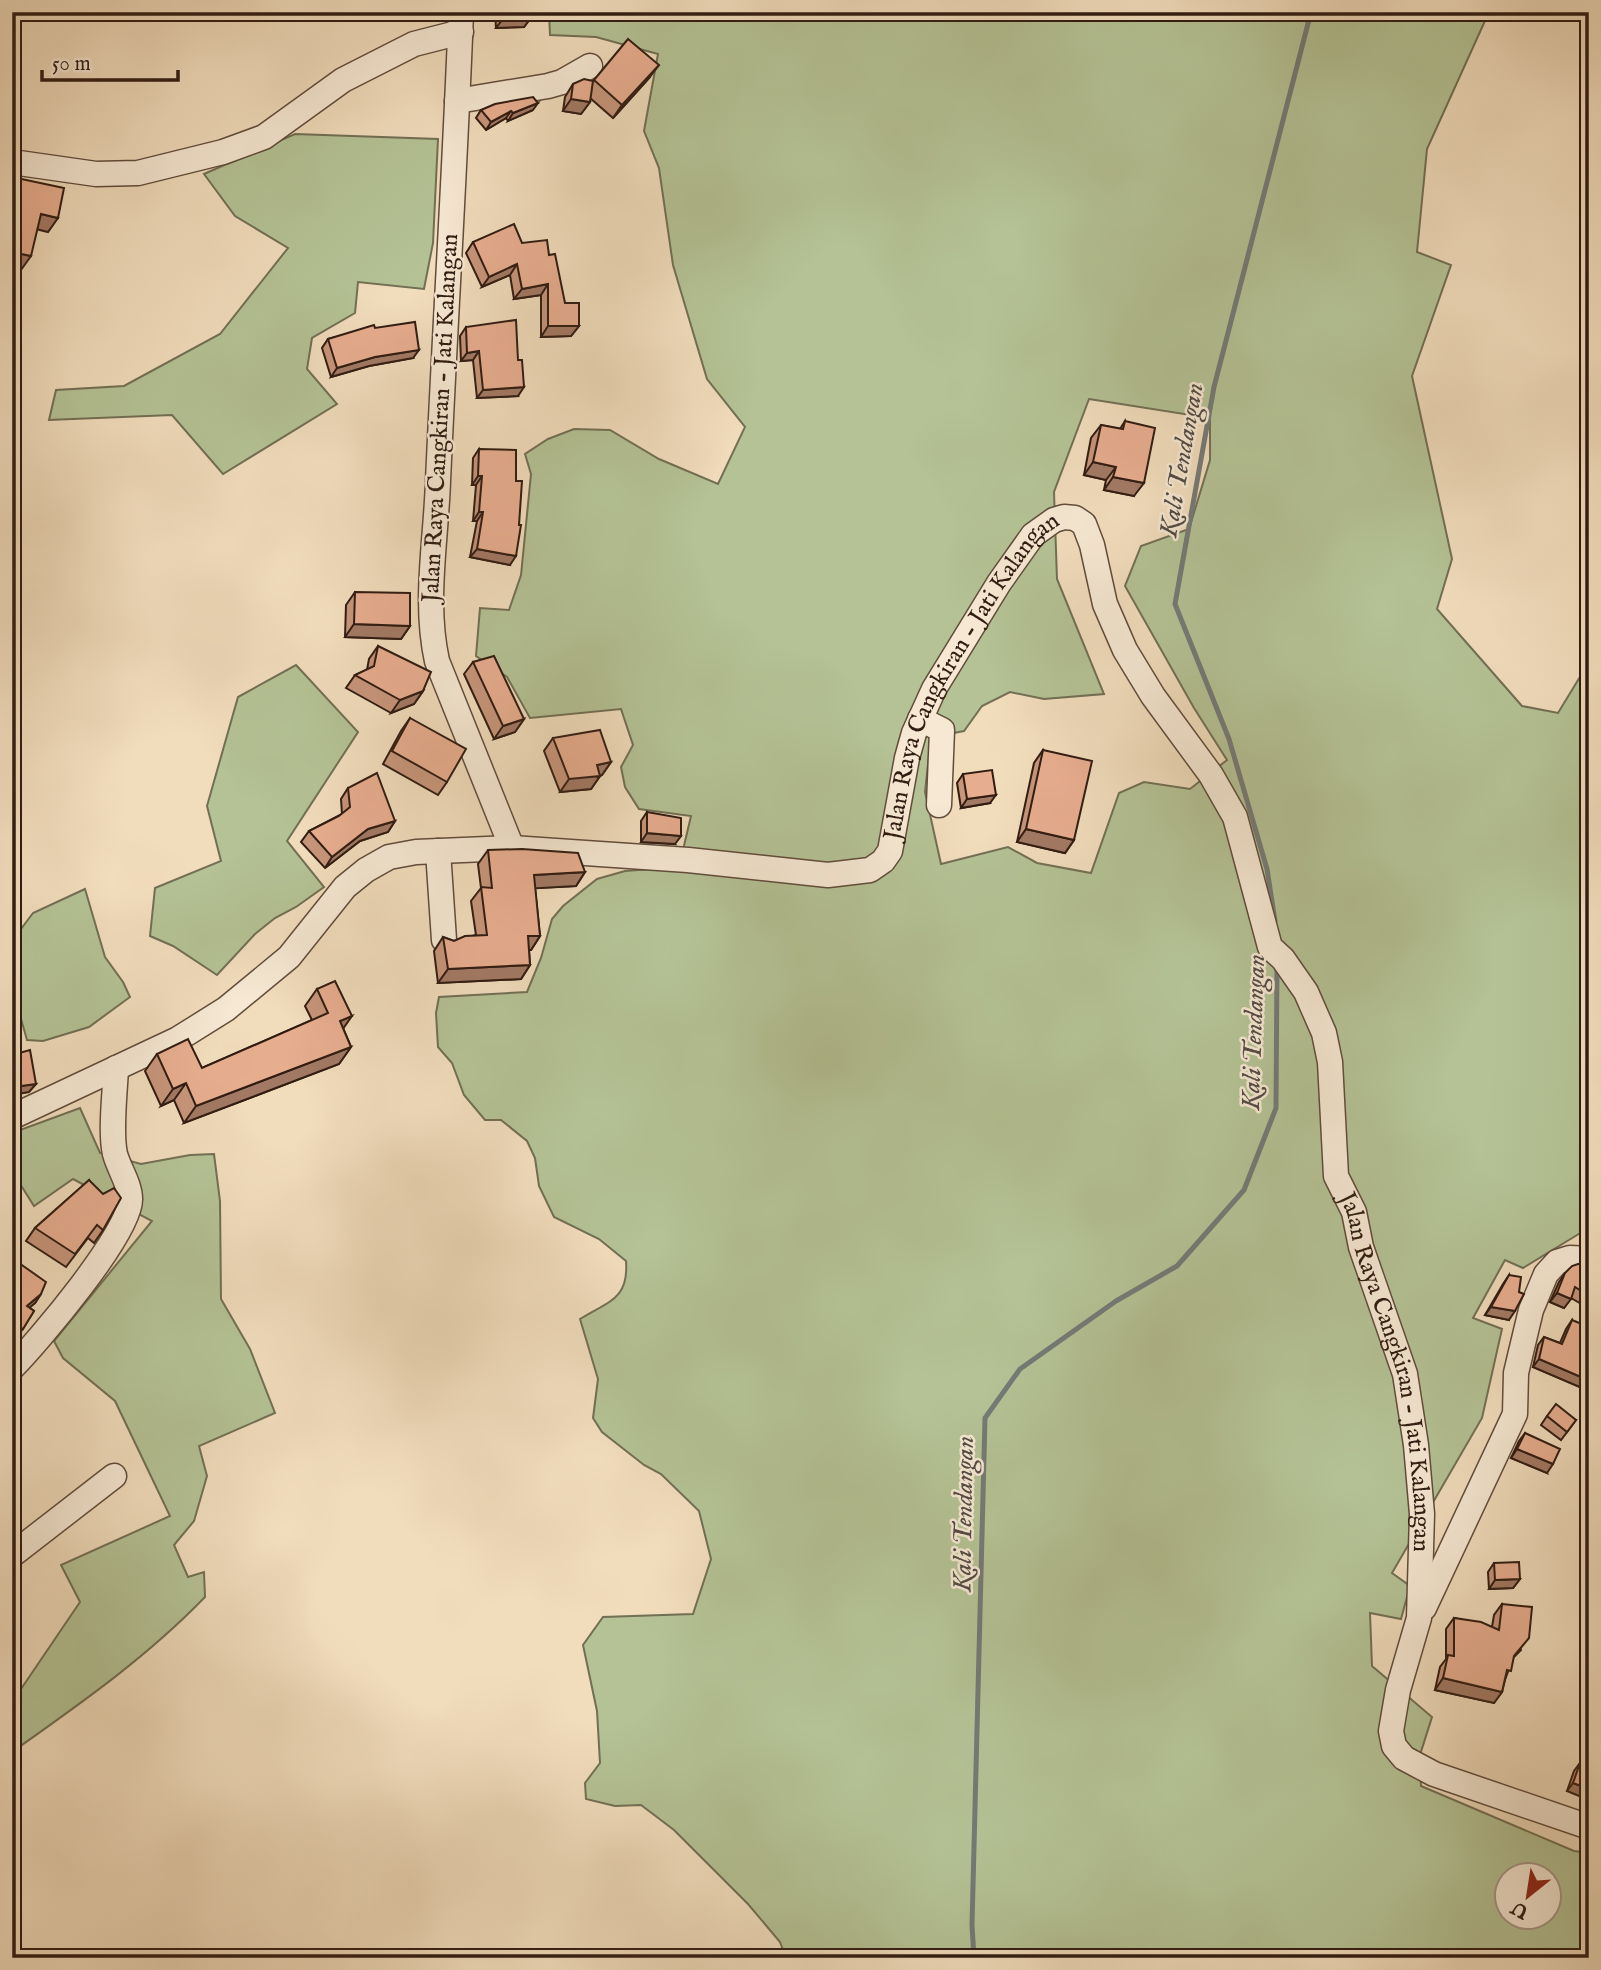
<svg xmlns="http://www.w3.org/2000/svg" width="1601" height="1970" viewBox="0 0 1601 1970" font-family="'IM FELL English',serif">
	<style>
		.green { fill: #b4c295; stroke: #726f54; stroke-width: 2; fill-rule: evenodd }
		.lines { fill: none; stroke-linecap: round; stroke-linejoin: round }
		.stream { stroke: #747a77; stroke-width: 5 }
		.minor-casing { stroke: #614c3c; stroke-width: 27 }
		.minor { stroke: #f6e8d3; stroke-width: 24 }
		.wall { fill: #c7957b; stroke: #311c12; stroke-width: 2 }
		.shaded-wall { fill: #a27964; stroke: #311c12; stroke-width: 2 }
		.building { fill: #e7ad8f; stroke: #311c12; stroke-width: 2 }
		.labels { text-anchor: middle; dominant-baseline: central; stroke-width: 5; stroke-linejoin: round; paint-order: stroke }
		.street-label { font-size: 24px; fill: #311c12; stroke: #f6e8d3 }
		.water-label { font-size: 26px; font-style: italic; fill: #524b45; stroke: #f6e8d3 }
	</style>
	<rect width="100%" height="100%" fill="#f1dcbc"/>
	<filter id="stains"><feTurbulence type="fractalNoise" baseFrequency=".00286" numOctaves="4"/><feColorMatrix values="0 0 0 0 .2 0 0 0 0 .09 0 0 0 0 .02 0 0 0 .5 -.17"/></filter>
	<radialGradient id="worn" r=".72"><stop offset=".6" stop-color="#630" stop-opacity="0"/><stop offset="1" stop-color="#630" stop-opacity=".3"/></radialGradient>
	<g class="green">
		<path d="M549 12H1489L1427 149 1417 252 1451 265 1412 376 1452 559 1437 609 1522 706 1558 713 1589 662V1165L1583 1168 1582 1232 1523 1268 1505 1260 1473 1318 1502 1329 1482 1418 1392 1573 1410 1586 1401 1619 1370 1613 1372 1666 1432 1717 1420 1755 1421 1786 1574 1851 1589 1853V1958H786L780 1942 748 1904 674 1830 641 1805 615 1806 586 1799 585 1783 600 1763 597 1711 583 1645 603 1617 693 1614 711 1559 699 1511 661 1474 644 1465 602 1432 593 1418 598 1379 580 1319C609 1301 629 1299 626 1261L599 1239 554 1217 539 1186 535 1158 527 1141 501 1120H485L464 1095 452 1063 438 1047 436 1013 439 997 527 992 541 958 552 919 563 906 597 879 625 871 679 867 691 816 639 809 625 787 621 767 633 745 621 709 530 718 507 677 476 656 480 608 509 610 521 575 531 474 525 454 548 439 574 429 610 430 659 459 718 484 745 427 707 379 673 265 659 168 644 131 658 54 596 37 550 35ZM1089 399 1210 418V460L1189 529 1141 546 1125 586 1194 708 1227 760 1190 789 1144 782 1119 793 1091 873 1037 863 1008 847 941 864 925 792 929 755 943 735 964 731 982 706 1010 692 1044 699 1104 694 1057 579 1054 492ZM1506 1876H1548V1918H1506Z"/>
		<path d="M295 134 438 139 433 243 424 289 358 282 355 313 312 338 307 369 337 404 223 474 172 415 49 420 56 390 124 386 220 334 288 248 235 216 204 174Z"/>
		<path d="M296 665 358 732 287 841 324 887 296 907 275 918 255 934 217 975 173 946 150 936 155 888 221 861 207 806 238 697Z"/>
		<path d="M85 889 105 957 123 982 130 997 89 1027 43 1041 27 1040 12 987V941L33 913Z"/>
		<path d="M80 1108 100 1153 141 1164 190 1155 214 1154 220 1201 221 1299 250 1349 275 1413 199 1446 207 1476 194 1521 174 1545 188 1577 204 1572 205 1597C147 1657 80 1704 12 1752V1684L21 1689 80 1602 61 1565 170 1516 115 1401 63 1358 54 1341 152 1221 73 1179 34 1206 12 1171V1133Z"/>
	</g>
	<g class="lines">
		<g class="stream">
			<path d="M1275 921 1267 869 1229 739 1175 604 1214 387 1311 12"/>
			<path d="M974 1958 972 1925 985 1418 1020 1369 1116 1301 1177 1266 1244 1190 1276 1108 1277 965"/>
		</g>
		<g class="minor-casing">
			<g id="minor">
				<path d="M461 12C455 169 445 325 438 481 436 541 424 602 437 661L512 848"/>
				<path d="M457 101 548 86 562 82 590 66"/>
				<path d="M12 162 96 174 138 173 223 152 264 137 343 80 414 44 461 32"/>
				<path d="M920 719 942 730 939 805"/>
				<path d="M438 851 444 940"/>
				<path id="s1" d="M12 1117 178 1039 226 1009 289 957 345 887 366 870 389 857 416 852 512 848 688 860 828 875 870 870 883 861 890 851 907 758 914 733 934 689 999 583 1033 535 1054 520 1064 517 1075 518 1084 524 1092 545 1105 604 1125 650 1153 696 1211 775 1235 817 1270 947 1283 959 1306 992 1324 1033 1330 1062 1336 1176 1354 1212 1361 1247 1405 1374 1416 1445 1422 1514 1419 1618 1398 1690 1391 1731 1394 1746 1404 1758 1434 1774 1589 1827"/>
				<path d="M12 1368C37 1343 132 1231 130 1199 130 1184 119 1169 115 1154 110 1132 115 1092 116 1068"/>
				<path d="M12 1555 114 1476"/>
				<path d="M1424 1608 1515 1414 1516 1373 1531 1310 1546 1274 1557 1262 1570 1258 1589 1259"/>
			</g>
		</g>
		<use href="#minor" class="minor"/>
	</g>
	<g class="wall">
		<path d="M495 12H529L530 19 524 27 496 28Z"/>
		<path d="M649 78 613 118 590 98V102L581 114 563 111 565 97 573 84 593 81Z"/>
		<path d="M481 110H533L508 121 506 118 486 130 476 118Z"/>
		<path d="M473 242 522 243 549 255 565 303 579 326 571 336 541 337V295L514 299 510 275 482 287 466 253Z"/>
		<path d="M466 327 518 396 477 398 473 360 461 361 460 336Z"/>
		<path d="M375 328 413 358 369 366 331 377 322 348 328 339Z"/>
		<path d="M1125 421 1134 496 1104 490 1106 480 1084 475 1091 438 1101 425 1120 429Z"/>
		<path d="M479 449 510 565 470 557 477 521H473L476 485H472L473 458Z"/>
		<path d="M355 592 410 626 401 639 345 637 346 605Z"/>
		<path d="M378 646 423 691 414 704 391 713 346 688 355 675 367 670 369 659Z"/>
		<path d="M473 662 524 719 515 732 494 739 464 674Z"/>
		<path d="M410 718 447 782 438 795 383 764 401 731Z"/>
		<path d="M553 738 611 762 602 775 600 776 591 789 560 792 544 751Z"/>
		<path d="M1043 750 1074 840 1065 853 1017 842 1034 763Z"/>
		<path d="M963 774 990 803 961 808 957 783Z"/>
		<path d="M348 788 395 821 388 832 360 841 325 868 301 842 309 831 342 814 341 799Z"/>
		<path d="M647 812 675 844 641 842V821Z"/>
		<path d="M488 850 585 872 576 886 535 888 540 936 531 950H529L530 965 521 979 438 983 434 951 443 937 454 941 476 935 471 901 481 888 478 864Z"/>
		<path d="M317 989 343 1028 351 1047 339 1064 184 1123 174 1100 161 1106 145 1071 157 1054 202 1068 312 1020 305 1006Z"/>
		<path d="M89 1180 103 1230 94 1243 88 1238 66 1267 26 1241 35 1228Z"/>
		<path d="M1589 1264V1297L1583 1305 1571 1298 1564 1308 1550 1302 1559 1282 1565 1273Z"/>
		<path d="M12 1267 41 1294 35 1303 29 1307 34 1311 17 1338 12 1335Z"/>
		<path d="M1509 1275V1320L1485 1315 1503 1284Z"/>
		<path d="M1572 1320 1582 1388 1533 1367 1538 1345 1544 1337 1560 1343 1566 1329Z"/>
		<path d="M1547 1416 1576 1420 1561 1440 1541 1425Z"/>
		<path d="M1525 1433 1547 1473 1511 1458 1519 1441Z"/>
		<path d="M1494 1563 1520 1579 1513 1588 1489 1589 1488 1572Z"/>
		<path d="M1502 1604 1521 1650 1513 1658 1505 1680 1502 1692 1494 1703 1435 1690 1440 1667 1446 1659V1629L1454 1618 1492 1627 1494 1615Z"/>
		<path d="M1580 1763 1589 1766 1567 1791 1574 1771Z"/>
	</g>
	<g class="shaded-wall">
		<path d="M530 19 524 27 496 28 502 20Z"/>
		<path d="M659 65 649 78 613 118 622 105Z"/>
		<path d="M571 99 590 102 581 114 563 111Z"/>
		<path d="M538 103 533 110 508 121 513 113Z"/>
		<path d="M511 111 506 118 486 130 491 122Z"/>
		<path d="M41 214 58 218 48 232 32 228Z"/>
		<path d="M12 252 31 256 21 270 12 268Z"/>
		<path d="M517 264 510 275 482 287 489 277Z"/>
		<path d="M548 284 541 295 514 299 522 289Z"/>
		<path d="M548 326H579L571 336 541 337Z"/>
		<path d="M419 350 413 358 369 366 331 377 337 368 375 357Z"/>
		<path d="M479 351 473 360 461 361 467 353Z"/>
		<path d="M524 387 518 396 477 398 483 390Z"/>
		<path d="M1093 462 1116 467 1106 480 1084 475Z"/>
		<path d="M478 476H482L476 485H472Z"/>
		<path d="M1113 477 1144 483 1134 496 1104 490Z"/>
		<path d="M479 512H483L477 521H473Z"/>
		<path d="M477 549 516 556 510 565 470 557Z"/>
		<path d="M354 624 410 626 401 639 345 637Z"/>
		<path d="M423 691 414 704 391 713 400 700Z"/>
		<path d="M524 719 515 732 494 739 503 726Z"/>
		<path d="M611 762 602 775 596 777 600 776 591 789 560 792 569 779 597 765Z"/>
		<path d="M996 795 990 803 961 808 967 799Z"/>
		<path d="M395 821 388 832 360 841 325 868 332 857 368 829Z"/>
		<path d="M1026 829 1074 840 1065 853 1017 842Z"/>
		<path d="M647 833 681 836 675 844 641 842Z"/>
		<path d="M585 872 576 886 524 889 534 875Z"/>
		<path d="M528 936H540L531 950H518Z"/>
		<path d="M530 965 521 979 438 983 448 969Z"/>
		<path d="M352 1016 340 1033V1021Z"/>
		<path d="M351 1047 339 1064 184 1123 196 1106Z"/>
		<path d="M186 1083 174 1100 161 1106 173 1089Z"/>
		<path d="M36 1084 29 1092 12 1095V1090L14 1087Z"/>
		<path d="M1557 1293 1571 1299 1564 1308 1550 1302Z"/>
		<path d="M41 1294 35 1303 21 1315 27 1306Z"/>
		<path d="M1491 1307 1515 1311 1509 1320 1485 1315Z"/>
		<path d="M1539 1359 1588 1380 1582 1388 1533 1367Z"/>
		<path d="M1517 1449 1553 1464 1547 1473 1511 1458Z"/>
		<path d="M1520 1579 1513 1588 1489 1589 1495 1580Z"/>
		<path d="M1443 1678 1502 1692 1494 1703 1435 1690Z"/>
		<path d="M1573 1783 1589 1789V1800L1567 1791Z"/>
	</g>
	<g class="building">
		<path d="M502 12H529L530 19 502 20Z"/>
		<path d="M628 39 659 65 622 105 594 80Z"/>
		<path d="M584 79 593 81 590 102 571 99 573 84Z"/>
		<path d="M533 97 538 103 513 113 511 111 491 122 481 110 495 104Z"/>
		<path d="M12 177 64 188 58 218 41 214 31 256 12 252Z"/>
		<path d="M514 224 522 243 547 240 549 255 555 254 565 303H579V326H548V284L522 289 517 264 489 277 473 242Z"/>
		<path d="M516 320 518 360H522L524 387 483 390 479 351 467 353 466 327Z"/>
		<path d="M415 322 419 350 375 357 337 368 328 339 374 325 375 328Z"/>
		<path d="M1125 421 1155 428 1144 483 1113 477 1116 467 1093 462 1101 425 1123 429Z"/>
		<path d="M479 449 516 450V481H522L519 525H521L516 556 477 549 483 512H479L482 476H478Z"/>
		<path d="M355 592 410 593V626L354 624Z"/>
		<path d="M378 646 431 672 423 691 400 700 355 675 374 666Z"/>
		<path d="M494 656 524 719 503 726 473 662Z"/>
		<path d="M410 718 466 749 447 782 392 751Z"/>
		<path d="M600 730 611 762 597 765 600 776 569 779 553 738Z"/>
		<path d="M1043 750 1092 761 1074 840 1026 829Z"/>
		<path d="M992 770 996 795 967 799 963 774Z"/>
		<path d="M377 773 395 821 368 829 332 857 309 831 339 816 350 807 348 788Z"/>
		<path d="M647 812 681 818V836L647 833Z"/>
		<path d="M522 849 578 853 585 872 534 875 540 936H528L530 965 448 969 443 937 454 941 465 936 487 935 481 887 492 888 488 850Z"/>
		<path d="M335 981 352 1016 340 1021 351 1047 196 1106 186 1083 173 1089 157 1054 188 1039 202 1068 328 1013 317 989Z"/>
		<path d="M30 1050 36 1084 14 1087 12 1076V1055Z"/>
		<path d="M89 1180 103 1194 114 1188 121 1198 103 1230 97 1225 75 1254 35 1228Z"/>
		<path d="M19 1263 46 1282 41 1294 27 1306 34 1311 23 1329 12 1322V1267Z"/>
		<path d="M1578 1264H1589V1296L1575 1287 1571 1299 1557 1293 1565 1273 1572 1266Z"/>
		<path d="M1509 1275 1521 1277 1519 1292 1524 1294 1515 1311 1491 1307Z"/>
		<path d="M1572 1320 1589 1327 1588 1380 1539 1359 1544 1337 1562 1344Z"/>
		<path d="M1556 1404 1576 1420 1567 1432 1547 1416Z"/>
		<path d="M1525 1433 1560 1449 1553 1464 1517 1449Z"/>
		<path d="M1519 1562 1520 1579 1495 1580 1494 1563Z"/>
		<path d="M1502 1604 1532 1607 1529 1638 1514 1656 1511 1671 1507 1670 1502 1692 1443 1678 1448 1655 1454 1656V1618L1481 1622 1499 1630Z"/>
		<path d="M1580 1763 1589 1766V1789L1573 1783Z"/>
	</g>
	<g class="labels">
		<g class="street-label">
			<text transform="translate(441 418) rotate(-87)">Jalan Raya Cangkiran - Jati Kalangan</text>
			<text stroke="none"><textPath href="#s1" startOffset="1172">Jalan Raya Cangkiran - Jati Kalangan</textPath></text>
			<text stroke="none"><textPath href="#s1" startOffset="2305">Jalan Raya Cangkiran - Jati Kalangan</textPath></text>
		</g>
		<g class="water-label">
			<text transform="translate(1182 460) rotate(-80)">Kali Tendangan</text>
			<text transform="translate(1254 1032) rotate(-88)">Kali Tendangan</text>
			<text transform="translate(964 1514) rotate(-89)">Kali Tendangan</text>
		</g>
	</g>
	<rect width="1601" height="1970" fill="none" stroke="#f1dcbc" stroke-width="42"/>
	<rect x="14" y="14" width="1573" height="1942" fill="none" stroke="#311c12" stroke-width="3.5"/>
	<rect x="21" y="21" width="1559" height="1928" fill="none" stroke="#311c12" stroke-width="2"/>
	<g transform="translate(1528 1896) rotate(210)"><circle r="33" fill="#f6e8d3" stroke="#a79686" stroke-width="2"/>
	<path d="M0-5L12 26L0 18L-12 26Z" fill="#8f2418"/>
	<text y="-10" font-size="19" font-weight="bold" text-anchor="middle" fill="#311c12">U</text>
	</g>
	<path d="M42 70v10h136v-10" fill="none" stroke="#311c12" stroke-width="3.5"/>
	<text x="52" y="70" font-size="21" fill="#311c12" stroke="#f6e8d3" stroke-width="5" paint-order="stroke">50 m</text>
	<rect width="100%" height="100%" filter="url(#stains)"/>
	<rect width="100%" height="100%" fill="url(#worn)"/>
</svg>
